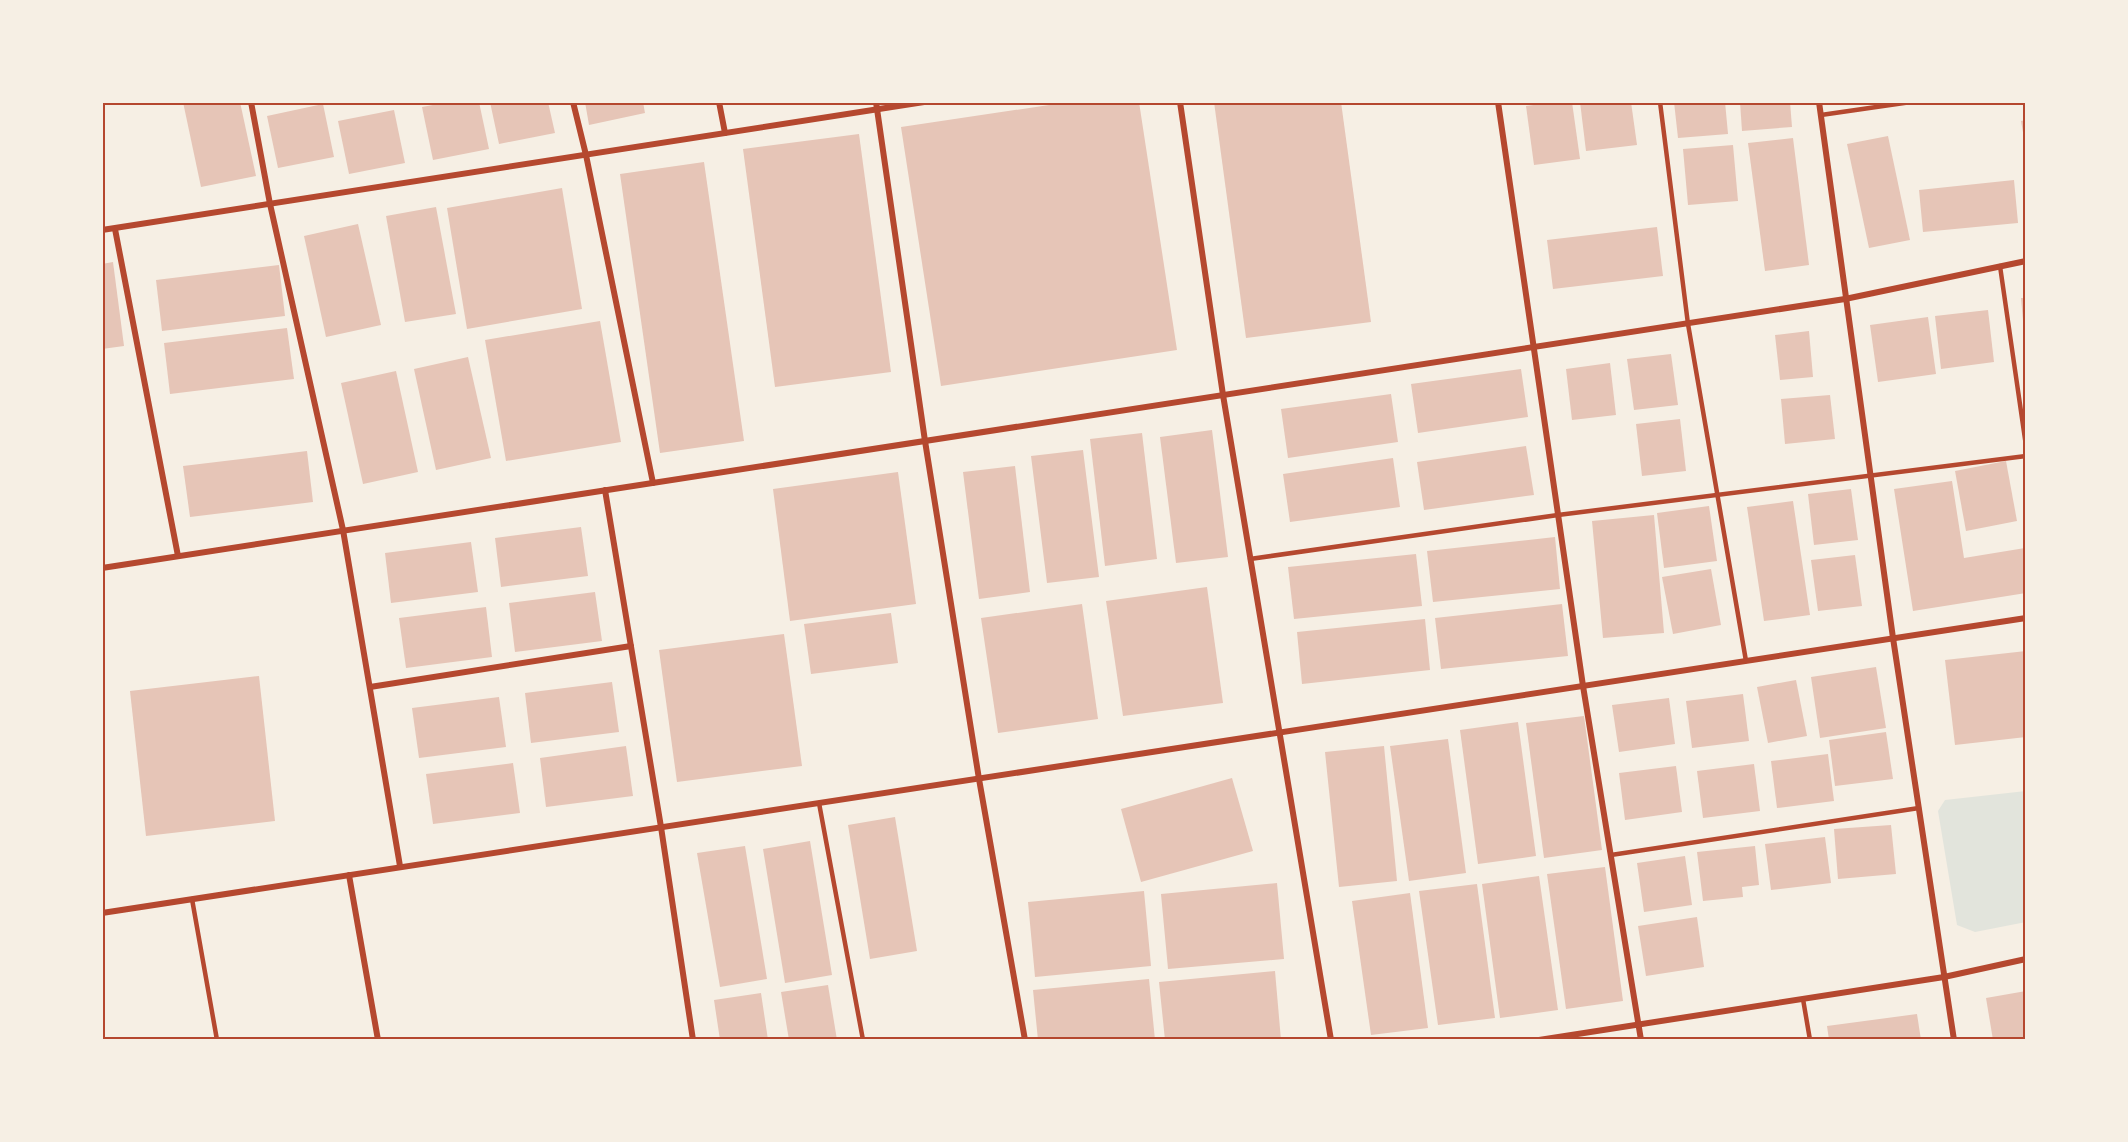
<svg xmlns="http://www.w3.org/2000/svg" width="2128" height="1142" viewBox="0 0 2128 1142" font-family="Spectral,serif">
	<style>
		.green { fill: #e2e4dc }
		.building { fill: #e6c5b7 }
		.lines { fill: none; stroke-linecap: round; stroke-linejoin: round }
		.service { stroke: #b5482f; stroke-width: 4.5 }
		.minor { stroke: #b5482f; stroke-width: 6 }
		.neatline { fill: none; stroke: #b5482f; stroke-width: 2 }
	</style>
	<rect width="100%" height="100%" fill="#f6efe4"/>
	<path class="green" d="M2026 791V922L1975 932 1957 925 1938 811 1945 800Z"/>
	<g class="building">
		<path d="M183 102H240L256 176 201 187Z"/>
		<path d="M449 102H479L489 149 433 160 422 107Z"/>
		<path d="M490 102H548L555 133 499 144Z"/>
		<path d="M585 102H643L645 113 589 125Z"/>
		<path d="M1069 102H1139L1177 350 941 386 901 127Z"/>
		<path d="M1214 102H1341L1371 322 1246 338Z"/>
		<path d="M1556 102H1572L1580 159 1534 165 1526 106Z"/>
		<path d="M1580 102H1631L1637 145 1586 151Z"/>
		<path d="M1674 102H1725L1728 134 1678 138Z"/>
		<path d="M1740 102H1790L1792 127 1742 131Z"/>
		<path d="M323 104 334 157 278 168 267 116Z"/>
		<path d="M394 110 405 163 349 174 338 121Z"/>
		<path d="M2026 120V143L2025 144 2021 121Z"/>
		<path d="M859 134 891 372 775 387 743 149Z"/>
		<path d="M1888 136 1910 240 1869 248 1847 144Z"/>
		<path d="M1793 138 1809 265 1765 271 1748 143Z"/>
		<path d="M1733 145 1738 201 1688 205 1683 149Z"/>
		<path d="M704 162 744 441 660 453 620 174Z"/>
		<path d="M2014 180 2018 223 1923 232 1919 190Z"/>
		<path d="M562 188 582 309 467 329 447 208Z"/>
		<path d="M436 207 456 314 405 322 386 216Z"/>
		<path d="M358 224 381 325 326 337 304 236Z"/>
		<path d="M1657 227 1663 276 1553 289 1547 240Z"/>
		<path d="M113 262 124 346 102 349V264Z"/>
		<path d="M279 265 285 316 162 331 156 280Z"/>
		<path d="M2021 298H2026V331L2024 332Z"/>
		<path d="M1988 310 1994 362 1941 369 1935 316Z"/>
		<path d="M1928 317 1936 374 1878 382 1870 325Z"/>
		<path d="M600 321 621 442 506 461 485 340Z"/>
		<path d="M287 328 294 379 170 394 164 343Z"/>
		<path d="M1809 331 1813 377 1780 380 1775 335Z"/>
		<path d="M1671 354 1678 405 1634 410 1627 359Z"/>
		<path d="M468 357 491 458 436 470 414 369Z"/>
		<path d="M1610 363 1616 415 1572 420 1566 369Z"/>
		<path d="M1521 369 1528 417 1418 433 1411 384Z"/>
		<path d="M396 371 418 472 363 484 341 383Z"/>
		<path d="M1391 394 1398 442 1288 458 1281 409Z"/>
		<path d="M1830 395 1835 439 1785 444 1781 399Z"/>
		<path d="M1680 419 1686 471 1642 476 1636 424Z"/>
		<path d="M1212 430 1228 557 1176 563 1160 437Z"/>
		<path d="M1142 433 1157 559 1105 566 1090 439Z"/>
		<path d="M1526 446 1534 495 1424 510 1417 462Z"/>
		<path d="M1083 450 1099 577 1047 583 1031 456Z"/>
		<path d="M307 451 313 502 190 517 183 466Z"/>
		<path d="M1393 458 1400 507 1290 522 1283 474Z"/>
		<path d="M2006 461 2017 521 1966 531 1955 471Z"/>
		<path d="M1015 466 1030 592 979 599 963 472Z"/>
		<path d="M898 472 916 604 790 621 773 489Z"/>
		<path d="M1952 481 1964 558 2025 548 2026 593 1913 611 1894 489Z"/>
		<path d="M1851 489 1858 540 1814 545 1808 494Z"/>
		<path d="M1793 501 1810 615 1764 621 1747 507Z"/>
		<path d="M1709 506 1717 561 1664 568 1657 513Z"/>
		<path d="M1654 515 1664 633 1603 638 1592 521Z"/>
		<path d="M581 527 588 576 501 587 495 538Z"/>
		<path d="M1555 537 1560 589 1433 602 1427 551Z"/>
		<path d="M471 542 478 592 391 603 385 553Z"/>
		<path d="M1416 554 1422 606 1294 619 1288 567Z"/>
		<path d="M1855 555 1862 606 1818 611 1811 560Z"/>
		<path d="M1711 569 1721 625 1673 634 1662 577Z"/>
		<path d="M1207 587 1223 703 1123 716 1106 601Z"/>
		<path d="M595 592 602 641 515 652 509 603Z"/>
		<path d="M1082 604 1098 719 998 733 981 618Z"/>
		<path d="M1562 604 1568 656 1441 669 1435 618Z"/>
		<path d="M486 607 492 657 406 668 399 618Z"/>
		<path d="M891 613 898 663 811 674 804 624Z"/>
		<path d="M1425 619 1430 670 1302 684 1297 632Z"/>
		<path d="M784 634 802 766 677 782 659 650Z"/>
		<path d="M2026 651V737L1955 745 1945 660Z"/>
		<path d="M1876 667 1886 728 1820 738 1811 677Z"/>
		<path d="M259 676 275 821 146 836 130 691Z"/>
		<path d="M1796 680 1807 736 1768 743 1757 687Z"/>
		<path d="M612 682 619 732 531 743 525 693Z"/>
		<path d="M1743 694 1749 741 1692 748 1686 701Z"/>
		<path d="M499 697 506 747 419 758 412 708Z"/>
		<path d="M1669 698 1675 744 1619 752 1612 705Z"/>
		<path d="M1584 716 1602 850 1544 858 1526 723Z"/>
		<path d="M1518 722 1536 856 1478 864 1460 730Z"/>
		<path d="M1886 732 1893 779 1835 786 1829 740Z"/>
		<path d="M1448 739 1466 873 1409 881 1390 746Z"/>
		<path d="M626 746 633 796 546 807 540 758Z"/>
		<path d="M1384 746 1397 881 1339 887 1325 752Z"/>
		<path d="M1828 754 1834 801 1777 808 1771 761Z"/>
		<path d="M513 763 520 813 433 824 426 774Z"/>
		<path d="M1754 764 1760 811 1703 818 1697 771Z"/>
		<path d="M1676 766 1682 812 1625 820 1619 773Z"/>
		<path d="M1232 778 1253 851 1141 882 1121 809Z"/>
		<path d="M895 817 917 951 870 959 848 825Z"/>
		<path d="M1891 825 1896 874 1838 879 1834 829Z"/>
		<path d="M1825 837 1831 883 1771 890 1765 844Z"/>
		<path d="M810 841 832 975 785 983 763 849Z"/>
		<path d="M745 846 767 979 720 987 697 853Z"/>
		<path d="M1755 846 1759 885 1742 887 1743 897 1703 901 1697 852Z"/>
		<path d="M1685 856 1692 905 1644 912 1637 863Z"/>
		<path d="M1605 867 1623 1001 1566 1009 1547 874Z"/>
		<path d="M1539 876 1558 1010 1500 1018 1482 884Z"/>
		<path d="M1277 883 1284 959 1168 969 1161 894Z"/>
		<path d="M1477 884 1495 1018 1438 1025 1419 891Z"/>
		<path d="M1144 891 1151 966 1035 977 1028 902Z"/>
		<path d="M1410 893 1428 1028 1371 1035 1352 901Z"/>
		<path d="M1697 917 1704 967 1646 976 1638 926Z"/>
		<path d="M1275 971 1281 1040H1165L1159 982Z"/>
		<path d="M1149 979 1155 1040H1038L1033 990Z"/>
		<path d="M828 985 837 1040H789L781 992Z"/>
		<path d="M2026 991V1040H1993L1986 998Z"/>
		<path d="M761 993 768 1040H720L714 1000Z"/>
		<path d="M1917 1014 1921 1040H1829L1827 1026Z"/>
	</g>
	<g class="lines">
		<g class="service">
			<path d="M1660 102 1688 324 1746 661"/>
			<path d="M1821 115 1911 102"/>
			<path d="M2000 266 2026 446"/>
			<path d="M1250 559 1558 515 2026 456"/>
			<path d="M819 803 863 1040"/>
			<path d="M1611 855 1919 808"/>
			<path d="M192 899 217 1040"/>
			<path d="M1803 999 1810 1040"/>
		</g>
		<g class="minor">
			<path d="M251 102 270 204 343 530 400 866"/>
			<path d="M573 102 586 155 653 483"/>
			<path d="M719 102 725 133"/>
			<path d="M876 102 925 441 979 779 1025 1040"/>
			<path d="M1180 102 1223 395 1331 1040"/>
			<path d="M1498 102 1583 686 1641 1040"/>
			<path d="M1819 102 1893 638 1954 1040"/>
			<path d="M115 229 178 556"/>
			<path d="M102 230 924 102"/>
			<path d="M605 490 661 827 693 1040"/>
			<path d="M102 568 1845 299 2026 261"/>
			<path d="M370 687 631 646"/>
			<path d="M349 875 378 1040"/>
			<path d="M102 913 2026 618"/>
			<path d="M1539 1040 1944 977 2026 959"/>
		</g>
	</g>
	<rect width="2128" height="1142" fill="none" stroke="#f6efe4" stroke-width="207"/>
	<rect x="104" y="104" width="1920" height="934" class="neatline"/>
</svg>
